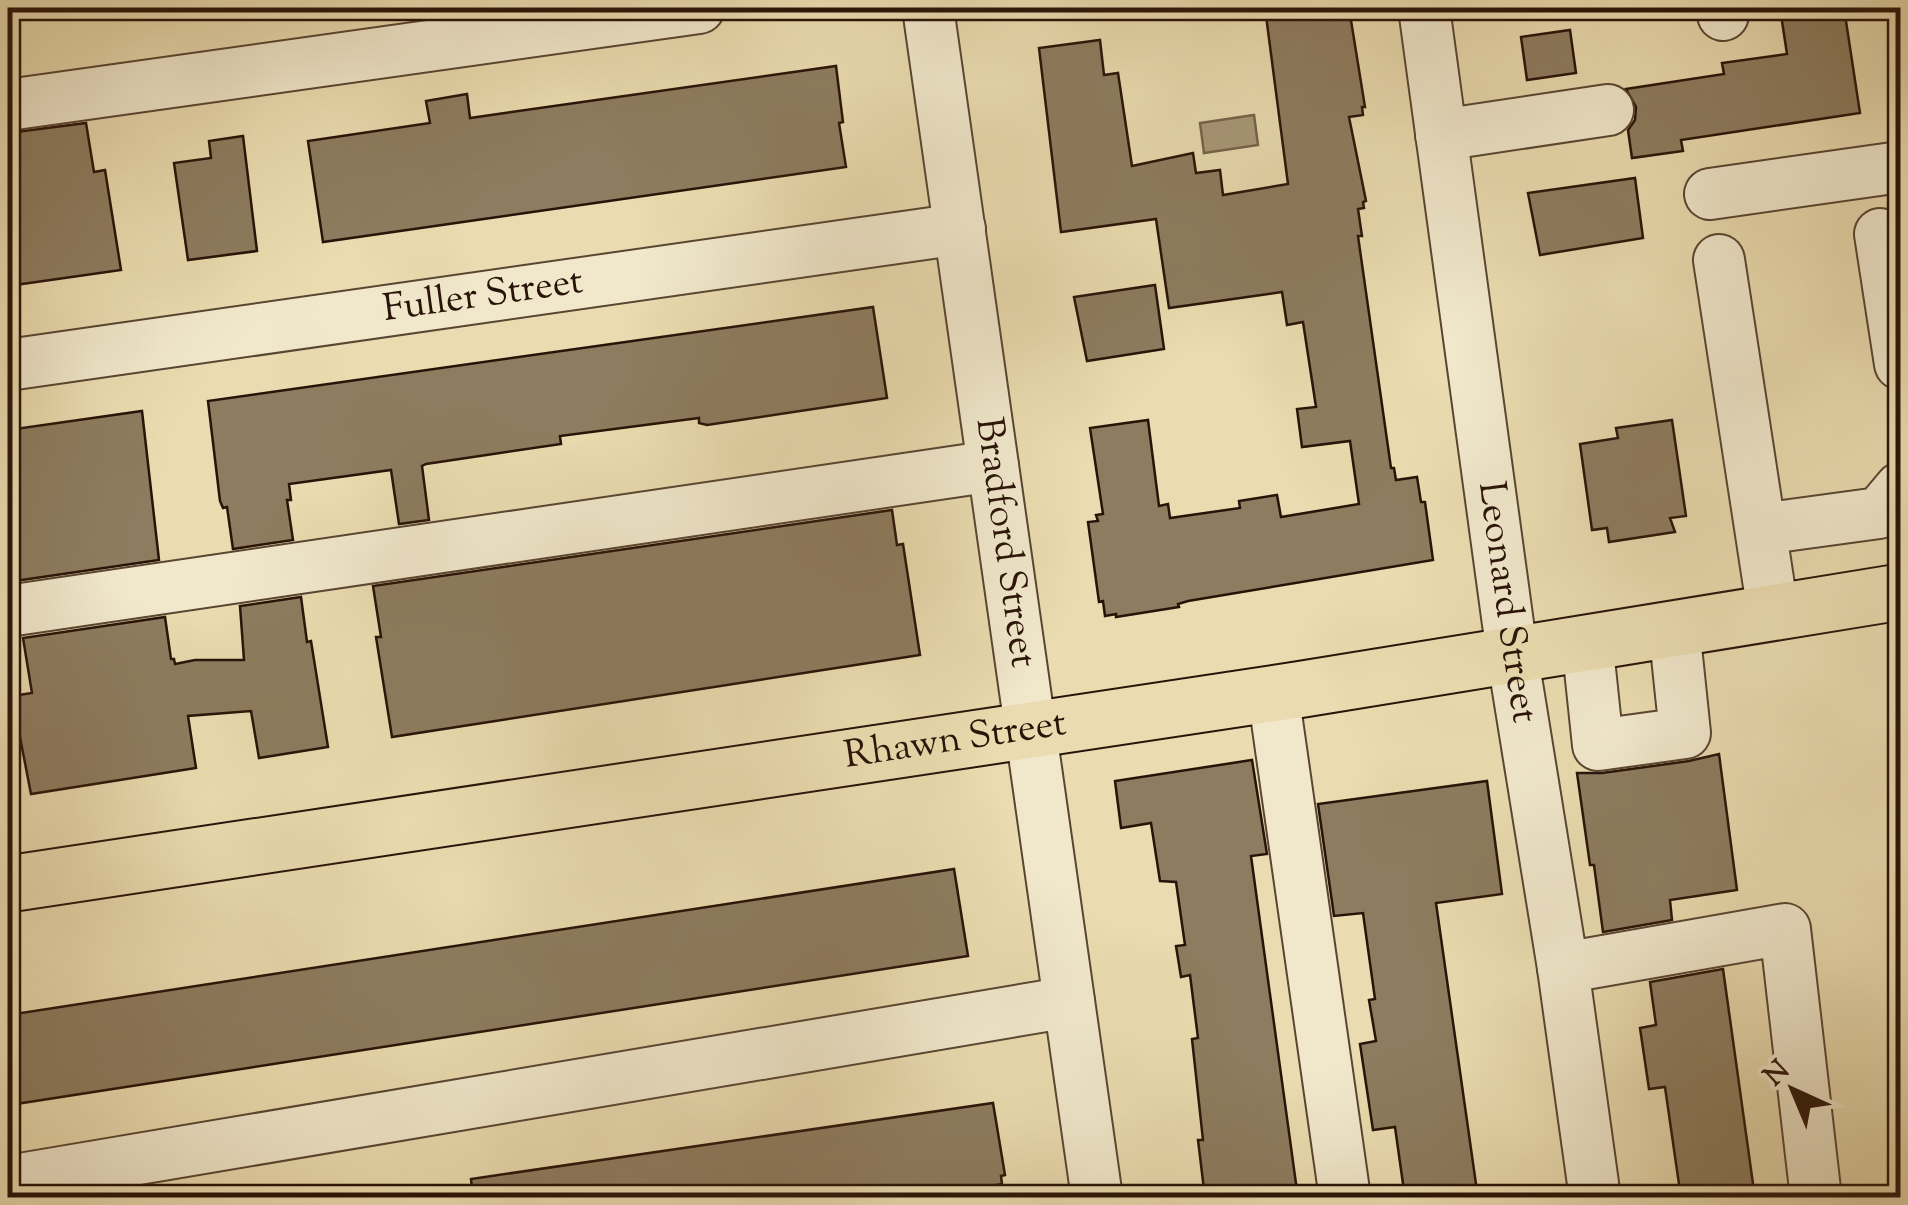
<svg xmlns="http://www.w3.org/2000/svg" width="1908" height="1205" viewBox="0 0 1908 1205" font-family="'Sorts Mill Goudy',serif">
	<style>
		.water { fill: #a89877; stroke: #75634b; stroke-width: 2.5 }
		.building { fill: #8d7c5f; stroke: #291308; stroke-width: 2.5 }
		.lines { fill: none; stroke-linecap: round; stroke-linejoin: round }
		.minor-casing { stroke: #594532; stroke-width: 54 }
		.major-casing { stroke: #291308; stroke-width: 59 }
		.minor { stroke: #f1e8cc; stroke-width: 50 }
		.major { stroke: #eadcb0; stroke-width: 55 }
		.labels { text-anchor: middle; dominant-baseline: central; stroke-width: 8; stroke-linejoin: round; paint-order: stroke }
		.street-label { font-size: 38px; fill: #291308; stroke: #f1e8cc }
	</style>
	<rect width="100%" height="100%" fill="#eadcb0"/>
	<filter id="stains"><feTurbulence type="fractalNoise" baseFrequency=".002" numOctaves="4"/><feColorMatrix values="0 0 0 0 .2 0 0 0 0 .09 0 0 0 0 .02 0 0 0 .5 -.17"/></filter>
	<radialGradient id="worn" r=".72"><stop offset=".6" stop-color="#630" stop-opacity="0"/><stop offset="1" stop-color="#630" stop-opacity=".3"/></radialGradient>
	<path class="water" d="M1254 115 1258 145 1204 153 1200 123Z"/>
	<g class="building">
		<path d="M1265 8H1349L1365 107H1362L1363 115 1349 117 1366 201 1363 202 1364 208 1358 209 1362 236H1358L1391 468H1394L1396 480 1417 477 1421 502H1425L1433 560 1188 601 1178 604 1179 607 1116 617V614L1105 616 1103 601 1099 602 1088 522 1098 521 1096 515 1103 514 1090 428 1148 420 1159 506 1168 504 1170 518 1240 508 1239 501 1277 495 1281 517 1359 504 1350 441 1302 447 1297 409 1316 407 1303 322 1287 325 1282 292 1169 308 1156 219 1061 232 1039 48 1100 40 1104 75 1118 73 1132 166 1193 153 1196 173 1220 170 1223 195 1288 184Z"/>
		<path d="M1780 8H1844L1860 113 1681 140 1683 151 1632 158 1628 130 1635 120 1636 107 1626 89 1724 74 1722 63 1787 54Z"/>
		<path d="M1570 30 1576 73 1527 80 1521 37Z"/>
		<path d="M836 66 843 122 839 123 846 167 323 242 308 141 430 123 426 101 467 94 470 118Z"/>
		<path d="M86 123 94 172 105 170 121 270 8 286V133Z"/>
		<path d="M243 136 257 251 188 260 174 163 211 158 209 141Z"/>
		<path d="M1635 178 1643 238 1540 255 1528 193Z"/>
		<path d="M1155 285 1164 349 1087 361 1074 297Z"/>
		<path d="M873 307 887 398 707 425 699 423V418L560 436 561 444 426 464 422 466 429 520 399 524 391 470 289 484 291 500H287L293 540 233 549 227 507 223 508 220 501 208 401Z"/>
		<path d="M142 411 159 560 8 582V430Z"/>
		<path d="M1672 420 1686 516 1670 518 1675 532 1609 542 1607 528 1592 530 1580 444 1618 438 1616 428Z"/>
		<path d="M892 510 897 545 903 544 920 655 392 737 376 637H381L373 586Z"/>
		<path d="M301 597 307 642 311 641 328 747 259 758 251 711 188 716 196 768 31 794 12 696 32 693 23 638 165 617 171 659H174L175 664 195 660H244L240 606Z"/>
		<path d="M1719 754 1737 890 1670 900 1672 920 1603 932 1594 865H1590L1577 773H1602L1689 761Z"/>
		<path d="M1252 760 1267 854 1251 856 1298 1198H1205L1198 1140H1203L1192 1039 1198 1038 1190 975 1181 977 1176 946 1185 945 1176 882 1160 881 1151 823 1121 828 1115 781Z"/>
		<path d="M1487 781 1502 894 1436 903 1478 1198H1405L1395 1127 1373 1130 1360 1044 1376 1041 1369 1000 1375 999 1363 913 1334 916 1318 804Z"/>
		<path d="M954 869 968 956 16 1104 8 1048V1015Z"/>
		<path d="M1723 969 1755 1198H1681L1665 1087 1649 1089 1640 1028 1656 1025 1650 982Z"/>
		<path d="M993 1103 1005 1175 1001 1176 1002 1184 997 1185 998 1191 958 1198H473L471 1179Z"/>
	</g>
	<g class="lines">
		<g class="minor-casing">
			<g id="minor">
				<path id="s1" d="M928 8 1097 1198"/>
				<path id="s2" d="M1424 8 1512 653 1563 968 1595 1198"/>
				<path d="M1722 8 1723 15"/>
				<path d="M8 105 699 8"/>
				<path d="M1441 135 1608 110"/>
				<path d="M1710 194 1900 167"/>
				<path d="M1880 234 1900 364"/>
				<path d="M1719 260 1773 612"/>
				<path id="s3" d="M8 365 960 229"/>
				<path d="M1761 529 1879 513 1900 488"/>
				<path d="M8 611 993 466"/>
				<path d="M1587 641 1598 745 1685 733 1674 628"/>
				<path d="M1273 693 1345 1198"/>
				<path d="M1563 968 1785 929 1816 1198"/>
				<path d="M8 1181 1069 1002"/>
			</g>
		</g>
		<g class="major-casing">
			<g id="major">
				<path id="s4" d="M8 884 1297 690 1900 592"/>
			</g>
		</g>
		<use href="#minor" class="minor"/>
		<use href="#major" class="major"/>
	</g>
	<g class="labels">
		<g class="street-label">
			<text stroke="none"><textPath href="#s3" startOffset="480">Fuller Street</textPath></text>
			<text stroke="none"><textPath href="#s1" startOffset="540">Bradford Street</textPath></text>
			<text stroke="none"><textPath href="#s2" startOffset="600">Leonard Street</textPath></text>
			<text stroke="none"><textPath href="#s4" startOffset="958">Rhawn Street</textPath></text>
		</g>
	</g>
	<rect width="1908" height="1205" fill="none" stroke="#eadcb0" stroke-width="40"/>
	<rect x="10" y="10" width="1888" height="1185" fill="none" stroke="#291308" stroke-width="5"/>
	<rect x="20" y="20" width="1868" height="1165" fill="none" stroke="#291308" stroke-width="2.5"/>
	<g transform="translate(1793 1090) rotate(316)" stroke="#f1e8cc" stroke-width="8" paint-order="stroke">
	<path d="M0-8L18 38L0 25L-18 38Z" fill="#291308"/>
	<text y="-15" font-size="28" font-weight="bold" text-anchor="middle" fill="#291308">N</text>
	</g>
	<rect width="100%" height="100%" filter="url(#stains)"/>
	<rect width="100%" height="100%" fill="url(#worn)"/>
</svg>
